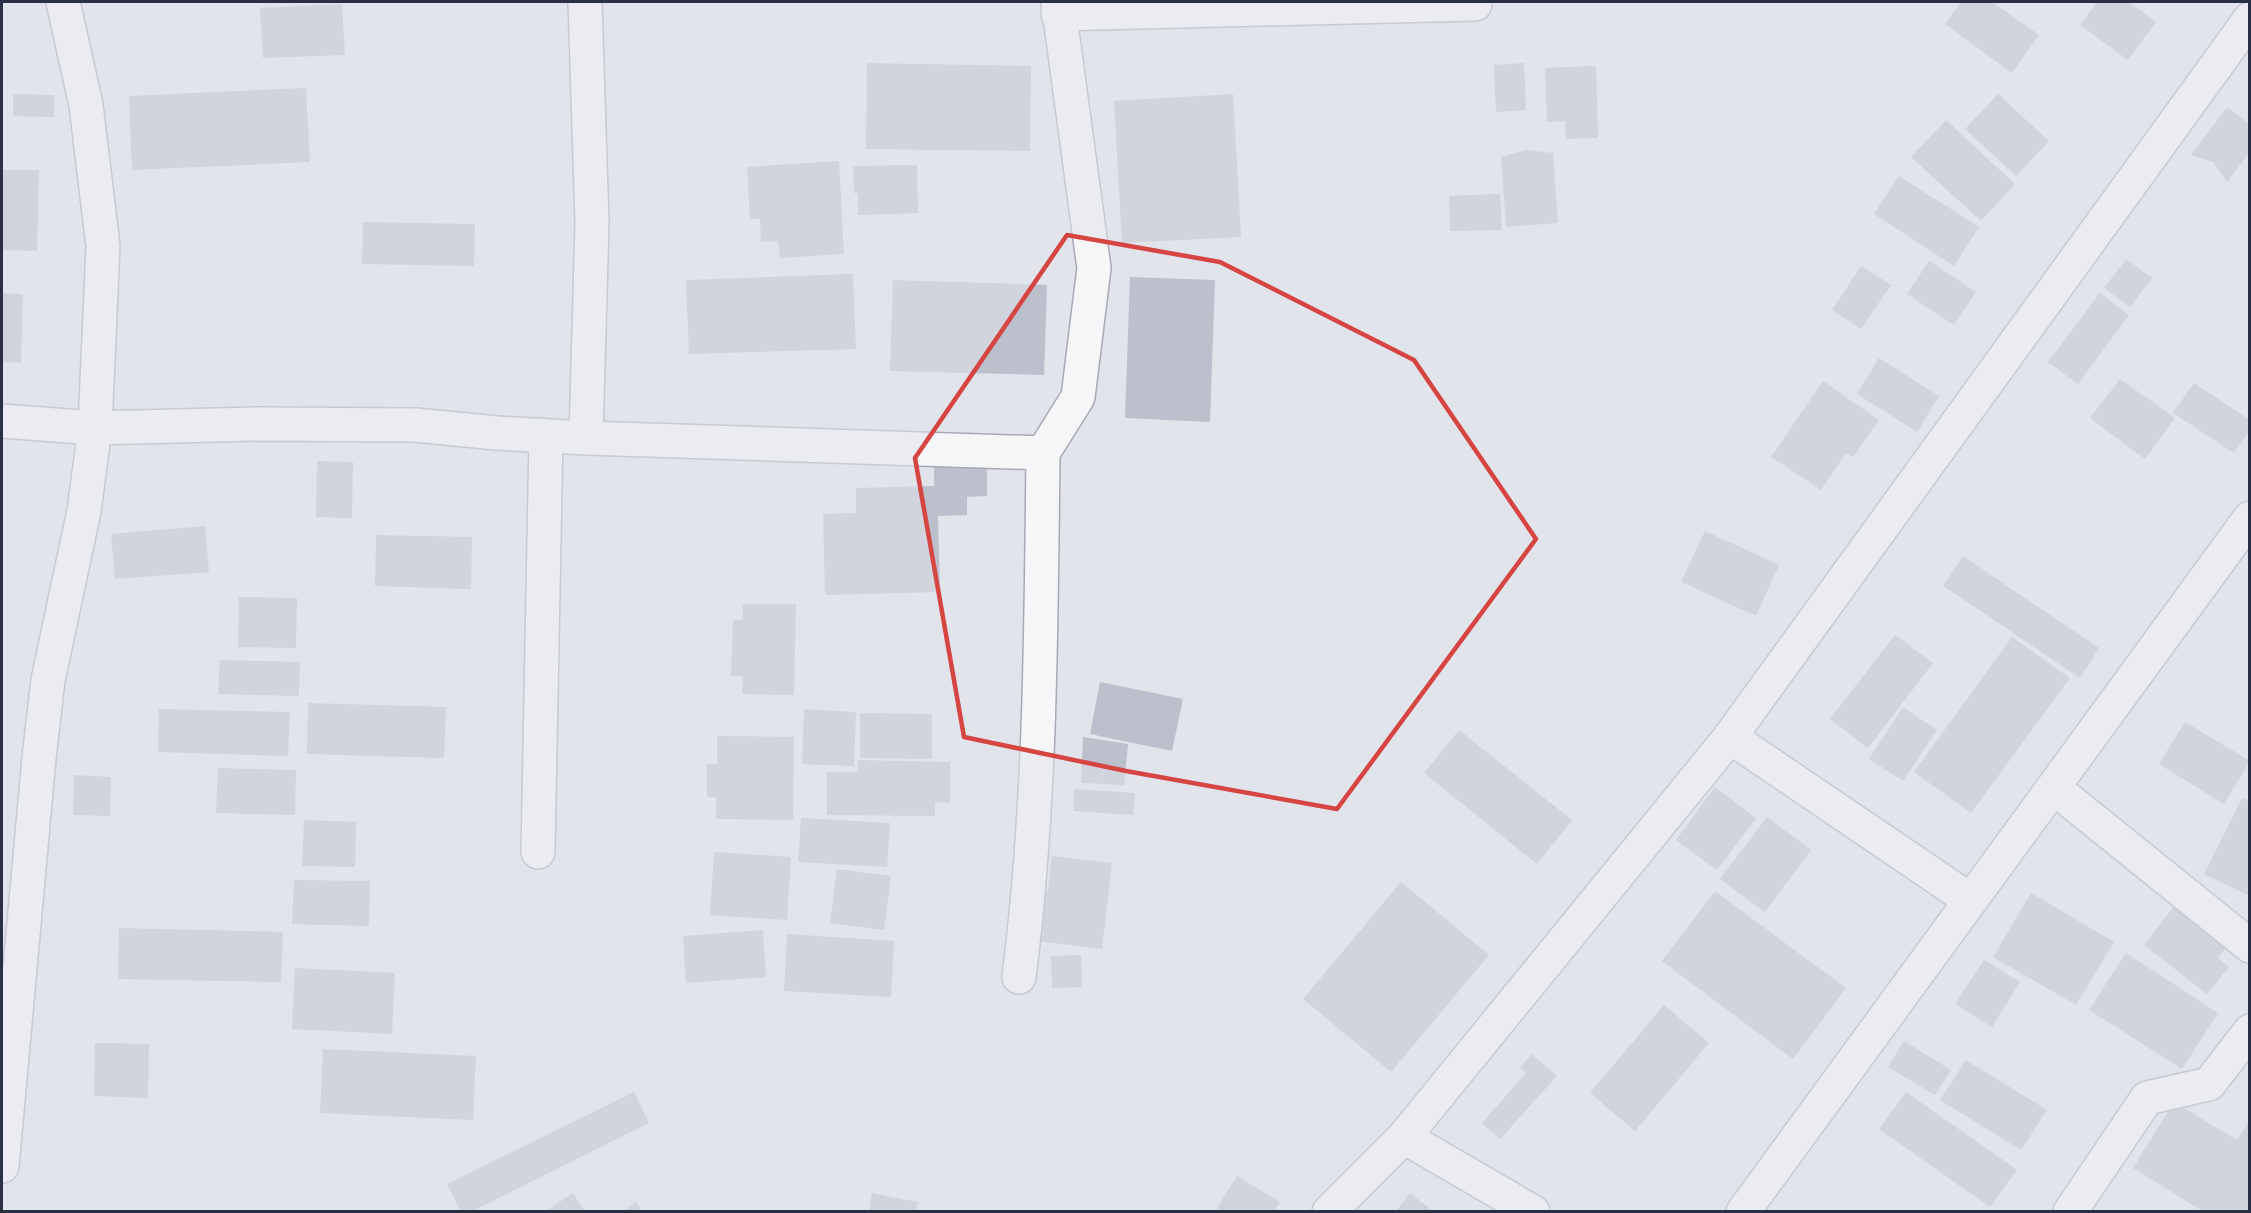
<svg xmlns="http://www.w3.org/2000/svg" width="2251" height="1213" viewBox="0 0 2251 1213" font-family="'DejaVu Sans',sans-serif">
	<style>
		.building { fill: #bcbfcc }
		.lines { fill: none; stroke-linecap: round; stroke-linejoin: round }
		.minor-casing { stroke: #a7aab6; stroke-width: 36 }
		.minor { stroke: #f6f6f9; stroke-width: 33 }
		.marked { fill: none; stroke: #d64542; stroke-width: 4.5; stroke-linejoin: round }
	</style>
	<rect width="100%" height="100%" fill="#e2e4eb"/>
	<g class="building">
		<path d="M1961 2H1992L2039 35 2012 73 1945 24Z"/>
		<path d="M2097 2H2129L2156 22 2128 60 2080 25Z"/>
		<path d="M342 4 345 55 263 58 260 8Z"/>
		<path d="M867 63 1031 66 1030 151 866 149Z"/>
		<path d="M1524 63 1526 110 1496 112 1494 65Z"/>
		<path d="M1596 66 1598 138 1566 139 1565 121 1547 122 1545 68Z"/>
		<path d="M306 88 310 162 132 170 129 96Z"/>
		<path d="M13 94 54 95V117L13 116Z"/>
		<path d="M1233 94 1241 237 1122 243 1114 101Z"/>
		<path d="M1998 94 2049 141 2016 176 1965 129Z"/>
		<path d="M2227 107 2250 124V152L2227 182 2213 162 2191 155Z"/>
		<path d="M1946 120 2015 184 1981 221 1911 157Z"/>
		<path d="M1526 150 1553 153 1558 223 1506 227 1501 157Z"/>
		<path d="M839 161 844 254 780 258 778 241 761 242 760 219H750L747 167Z"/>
		<path d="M917 165 918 213 858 215V193H854L853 166Z"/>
		<path d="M2 170H39L37 251 2 250Z"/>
		<path d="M1899 176 1979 227 1954 266 1874 214Z"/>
		<path d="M1500 194 1502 230 1450 231 1449 196Z"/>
		<path d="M363 222 475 224 474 266 362 264Z"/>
		<path d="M2126 259 2152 278 2130 307 2104 288Z"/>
		<path d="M1929 261 1976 292 1954 325 1907 294Z"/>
		<path d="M1861 266 1891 285 1861 329 1832 310Z"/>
		<path d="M853 274 856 349 689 354 686 280Z"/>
		<path d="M1130 277 1215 280 1210 422 1125 418Z"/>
		<path d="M893 280 1047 285 1044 375 890 371Z"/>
		<path d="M2 293 23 294 21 363 2 362Z"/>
		<path d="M2100 293 2129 315 2078 384 2048 362Z"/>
		<path d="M1879 358 1939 396 1917 432 1857 394Z"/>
		<path d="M2120 379 2175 418 2145 459 2090 418Z"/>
		<path d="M1823 381 1879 420 1853 457 1846 453 1821 490 1771 457Z"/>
		<path d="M2194 383 2250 420V430L2234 453 2173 413Z"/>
		<path d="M317 461 353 462 352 518 316 517Z"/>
		<path d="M987 465V496L967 497V515L938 516 940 592 825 595 823 514 856 513V488L934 486V466Z"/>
		<path d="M205 526 209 572 115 579 111 534Z"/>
		<path d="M1705 531 1779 565 1756 616 1681 582Z"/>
		<path d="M376 535 472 537 471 589 375 586Z"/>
		<path d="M1963 556 2099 648 2080 678 1943 586Z"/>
		<path d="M239 597 297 598 296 648 238 647Z"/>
		<path d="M743 604H796L794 695 742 694 743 676H731L733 620H743Z"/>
		<path d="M1895 635 1933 663 1868 748 1830 719Z"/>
		<path d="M2012 637 2070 678 1971 813 1914 772Z"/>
		<path d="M220 660 300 662 299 696 218 694Z"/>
		<path d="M1100 682 1183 699 1172 751 1090 734Z"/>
		<path d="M308 703 446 707 444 758 307 754Z"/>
		<path d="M1903 707 1937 730 1903 781 1869 759Z"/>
		<path d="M159 709 290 712 288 756 158 752Z"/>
		<path d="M804 709 856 712 854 766 802 764Z"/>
		<path d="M860 713 932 714V759L860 758Z"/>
		<path d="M2185 722 2250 761 2224 804 2159 764Z"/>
		<path d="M1459 730 1572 820 1537 864 1424 773Z"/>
		<path d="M717 736 794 737 793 820 716 819V797H707V764H717Z"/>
		<path d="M1083 737 1128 744 1124 785 1081 783Z"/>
		<path d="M858 760 950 762V803L935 802V816L827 815V772H857Z"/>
		<path d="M218 768 296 770 295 815 216 813Z"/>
		<path d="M74 775 111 777 110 816 73 815Z"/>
		<path d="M1715 787 1756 818 1717 870 1676 840Z"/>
		<path d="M1074 789 1135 793 1133 815 1073 811Z"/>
		<path d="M2242 798 2250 802V896L2204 874Z"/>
		<path d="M1767 817 1811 850 1765 912 1720 879Z"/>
		<path d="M801 818 890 823 887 867 798 862Z"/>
		<path d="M304 820 356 822 355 867 302 866Z"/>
		<path d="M714 852 791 857 787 920 710 915Z"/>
		<path d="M1052 856 1112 863 1102 949 1030 940 1036 889 1048 891Z"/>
		<path d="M837 869 891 876 884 930 830 923Z"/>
		<path d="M294 880 370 881 369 926 292 924Z"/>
		<path d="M1401 882 1489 955 1391 1072 1303 999Z"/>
		<path d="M1715 891 1846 988 1793 1059 1662 961Z"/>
		<path d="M2031 893 2114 942 2076 1005 1993 957Z"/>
		<path d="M2179 900 2231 941 2218 958 2229 967 2207 994 2144 945Z"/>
		<path d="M119 928 283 932 281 982 118 979Z"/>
		<path d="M763 930 766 977 686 983 683 936Z"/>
		<path d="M787 934 894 941 891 997 784 991Z"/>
		<path d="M2126 953 2218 1013 2182 1069 2089 1010Z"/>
		<path d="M1081 955 1082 987 1052 988 1051 956Z"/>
		<path d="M1984 960 2020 982 1992 1027 1955 1004Z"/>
		<path d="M295 968 395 973 392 1034 292 1029Z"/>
		<path d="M1664 1005 1709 1043 1635 1131 1590 1093Z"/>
		<path d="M1904 1041 1951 1070 1935 1095 1888 1067Z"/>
		<path d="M95 1043 149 1044 148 1098 94 1096Z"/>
		<path d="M323 1049 476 1056 473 1120 320 1113Z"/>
		<path d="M1531 1054 1557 1076 1500 1139 1482 1123 1526 1073 1520 1068Z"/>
		<path d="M1966 1060 2047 1110 2021 1150 1940 1100Z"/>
		<path d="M634 1092 649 1123 471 1212H461L447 1184Z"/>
		<path d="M1906 1092 2017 1170 1990 1207 1879 1129Z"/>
		<path d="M2174 1102 2237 1140 2250 1119V1207L2247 1212H2204L2133 1168Z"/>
		<path d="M1237 1176 1280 1202 1274 1212H1223L1217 1208Z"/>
		<path d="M573 1193 585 1212H545Z"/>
		<path d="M872 1193 918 1202 916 1212H869Z"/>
		<path d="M1410 1193 1434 1212H1396Z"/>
		<path d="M636 1202 643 1212H622Z"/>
	</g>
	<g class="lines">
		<g class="minor-casing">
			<g id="minor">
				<path d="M585 2 592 223 586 438"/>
				<path d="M1058 14 1475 4"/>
				<path d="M2 421 95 428 259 424 415 425 497 433 586 438 1043 453 1078 397 1094 268 1058 2"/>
				<path d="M1730 737 1970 900"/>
				<path d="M2054 788 2250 946"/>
				<path d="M538 852 546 436"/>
				<path d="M1019 977C1041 803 1041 627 1043 453"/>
				<path d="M1404 1137 1533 1212"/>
				<path d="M2 1166 39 758 48 680 84 511 95 428 103 246 86 105 63 2"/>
				<path d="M1329 1212 1404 1137 1730 737 2250 19"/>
				<path d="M1743 1212 2250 518"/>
				<path d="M2070 1212 2147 1098 2209 1084 2250 1031"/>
			</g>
		</g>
		<use href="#minor" class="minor"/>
	</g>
	<path d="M0 0H2251V1213H0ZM1067 235 1220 262 1414 360 1536 539 1337 809 1126 771 964 737 915 458Z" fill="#e2e4eb" fill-opacity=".55" fill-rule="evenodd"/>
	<path class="marked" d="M1067 235 1220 262 1414 360 1536 539 1337 809 1126 771 964 737 915 458Z"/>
	<rect width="2251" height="1213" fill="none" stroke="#292f45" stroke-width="6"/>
</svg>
